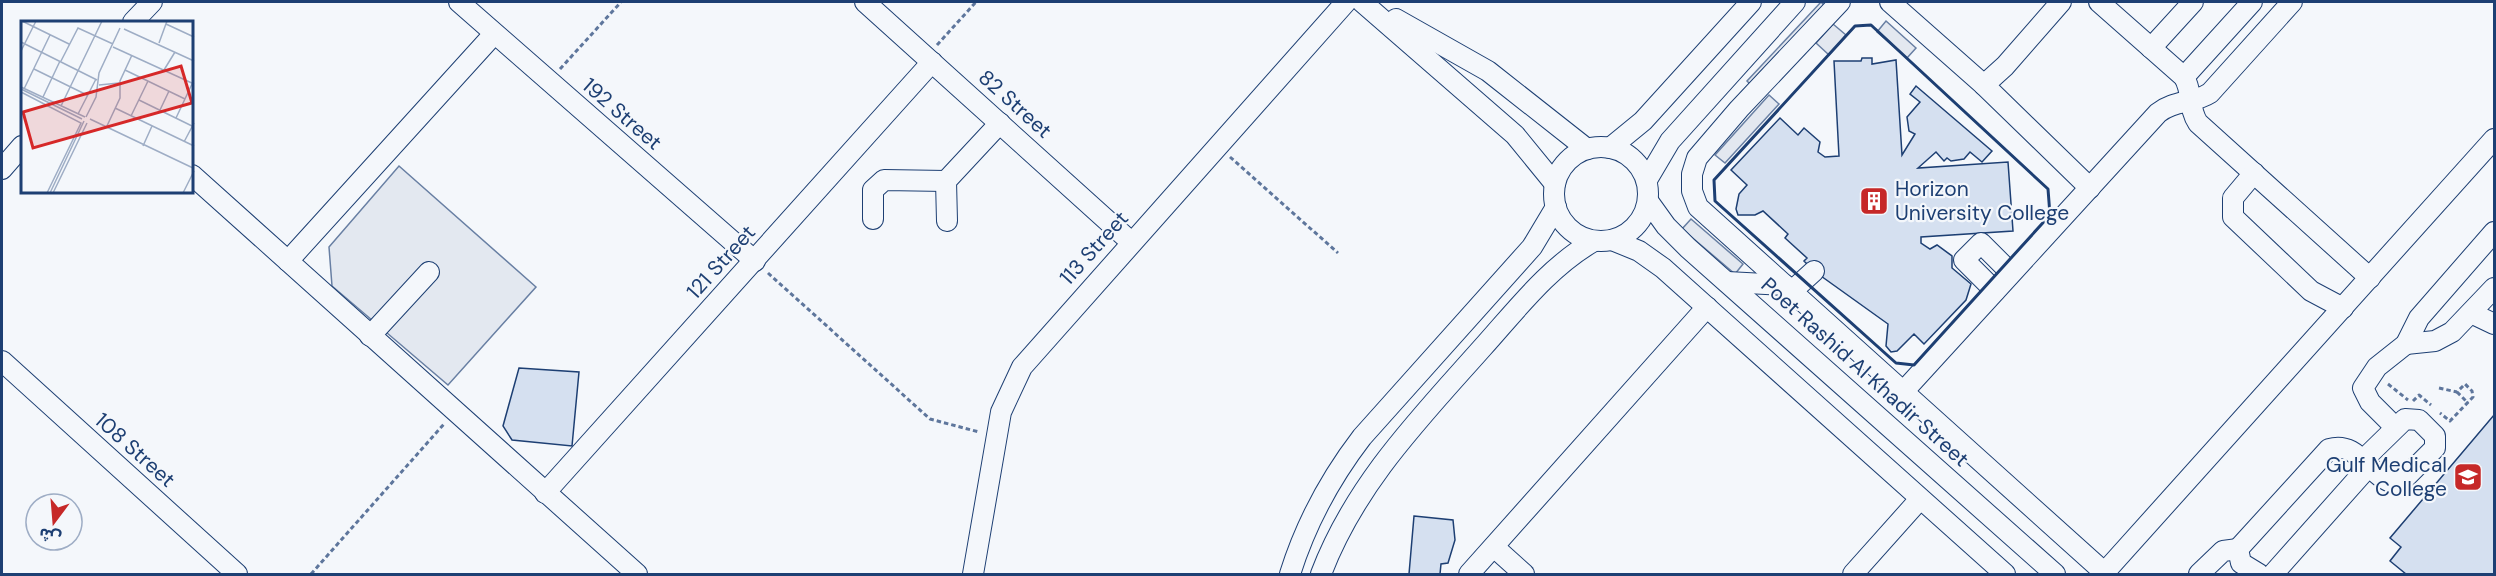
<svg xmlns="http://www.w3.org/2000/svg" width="2496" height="576" viewBox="0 0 2496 576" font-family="'DM Sans','Noto Sans Arabic',sans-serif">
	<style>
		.parking { fill: #e3e8f0; stroke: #687fa3; stroke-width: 1.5 }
		.building { fill: #d5e0f0; stroke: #1d3f73; stroke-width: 1.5 }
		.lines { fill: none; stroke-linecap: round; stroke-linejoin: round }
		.minor-casing { stroke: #1d3f73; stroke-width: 22 }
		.path { stroke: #5e769c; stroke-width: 3; stroke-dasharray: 4.5 3; stroke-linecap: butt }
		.minor { stroke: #f4f7fb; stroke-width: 20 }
		.wall { stroke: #1d3f73; stroke-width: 3 }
		.labels { text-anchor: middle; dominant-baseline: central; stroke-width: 4.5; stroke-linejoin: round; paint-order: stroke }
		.street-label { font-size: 21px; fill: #1d3f73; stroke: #f4f7fb }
		.poi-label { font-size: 21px; fill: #1d3f73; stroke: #f4f7fb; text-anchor: start }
		.inset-road { fill: none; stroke: #9eadc5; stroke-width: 1.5 }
		.view { fill: #d62828; fill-opacity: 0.15; stroke: #d62828; stroke-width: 3 }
		.inset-edge { fill: none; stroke: #1d3f73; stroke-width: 3 }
	</style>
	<rect width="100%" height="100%" fill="#f4f7fb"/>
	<g class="parking">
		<path d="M1821 2 1828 9 1754 88 1747 81Z"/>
		<path d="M1886 21 1916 48 1907 58 1877 32Z"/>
		<path d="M1833 24 1846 35 1829 55 1816 43Z"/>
		<path d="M1769 95 1779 104 1725 163 1715 155Z"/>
		<path d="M399 166 536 287 448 385 332 286 329 247Z"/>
		<path d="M1691 219 1743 264 1735 274 1682 229Z"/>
	</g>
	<g class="building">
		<path d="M1862 58H1872V64L1896 60 1902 155 1915 134 1909 131 1907 117 1920 102 1910 94 1916 86 1992 151 1982 162 1970 152 1964 159 1951 161 1947 158 1944 161 1936 152 1918 168 2008 162 2013 231 1921 237V243L1930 249 1937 245 1952 256V268L1971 284 1966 300 1924 344 1914 334 1897 351 1891 352 1886 346 1888 324 1814 271 1804 261 1807 258 1785 238 1788 234 1763 211 1755 215H1738L1736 209 1739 194 1747 185 1731 170 1780 118 1798 135 1804 128 1820 142 1818 152 1825 157 1839 156 1834 61H1861Z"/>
		<path d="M519 368 579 372 572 446 512 440 503 426Z"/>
		<path d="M2494 415V574H2406L2390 561 2401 547 2390 538Z"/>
		<path d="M1414 516 1453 520 1455 540 1448 563 1441 564 1440 574H1409Z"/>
	</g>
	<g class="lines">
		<g class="minor-casing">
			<g id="minor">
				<path d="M459 2 755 261"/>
				<path d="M865 2 1131 242"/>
				<path d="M1362 2 1515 135 1555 184"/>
				<path d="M1840 2 1739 109 1697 158 1692 174V191L1698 207 2106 574"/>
				<path d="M1890 2 1984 85 2090 188"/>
				<path d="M2099 2 2184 77C2193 92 2188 108 2198 123L2370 278"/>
				<path d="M1396 19 1488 71 1587 149"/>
				<path d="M133 22 152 2"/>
				<path d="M2151 48 2193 2"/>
				<path d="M2184 77 2252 2"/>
				<path d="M1984 85 2005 66 2061 2"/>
				<circle cx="1601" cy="194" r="47"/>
				<path d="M1610 148 1643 121 1751 2"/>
				<path d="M2 169 22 146"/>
				<path d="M2254 173 2233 198V217L2311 291 2343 308"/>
				<path d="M192 175 637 574"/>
				<path d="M1647 180 1670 141 1795 2"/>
				<path d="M1648 201 1666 226 1688 248 2055 574"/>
				<path d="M873 219V190L884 180 946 181"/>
				<path d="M947 221 946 181 1000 123"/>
				<path d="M1612 240 1639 251 1663 268 2005 574"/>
				<path d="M288 261 494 34"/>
				<path d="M1727 282 1785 285"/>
				<path d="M1792 291 1814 271"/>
				<path d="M1995 291 1964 260 1981 243 2011 273"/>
				<path d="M2471 313 2494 324"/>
				<path d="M370 336 429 272"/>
				<path d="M2406 344 2435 341 2452 332 2494 288"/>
				<path d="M2 361 237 574"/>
				<path d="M1902 393 2158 113C2174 100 2193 104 2210 93L2292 2"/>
				<path d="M2395 427 2370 402 2363 388 2377 367 2406 344 2419 318 2494 232"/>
				<path d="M545 493 932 62"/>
				<path d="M1494 547 1524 574"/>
				<path d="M2104 573 2494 139"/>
				<path d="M973 574 1001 412 1022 367 1346 2"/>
				<path d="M1290 574C1306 523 1329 480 1362 437L1532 247 1556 207"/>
				<path d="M1321 574C1355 484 1420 418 1483 347 1518 308 1549 267 1594 241"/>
				<path d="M1469 574 1707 307"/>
				<path d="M1853 574 1920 499"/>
				<path d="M2199 574 2223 551 2238 549"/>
				<path d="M2259 574 2241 563 2238 549 2329 449C2360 440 2368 478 2395 483L2406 477 2435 448V436L2419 420 2405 419 2363 460"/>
				<path d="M2273 574 2369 466"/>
			</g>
		</g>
		<g class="path">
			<path d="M937 45 976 2"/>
			<path d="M560 69 621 2"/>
			<path d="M1230 157 1338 253"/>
			<path d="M768 273 930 419 979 432"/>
			<path d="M2388 384 2408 400"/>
			<path d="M2439 388 2457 392 2465 384 2472 391 2473 397 2450 421 2440 413"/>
			<path d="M2457 392 2468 403"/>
			<path d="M2413 401 2419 395 2431 405"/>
			<path d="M311 574 444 424"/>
		</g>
		<use href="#minor" class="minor"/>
		<path class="wall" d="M1871 25 2048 189 2050 215 1914 365 1896 363 1715 201 1714 180 1855 26Z"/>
	</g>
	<defs>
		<g id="building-square" transform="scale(1.5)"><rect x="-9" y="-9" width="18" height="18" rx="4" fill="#c62828" stroke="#f4f7fb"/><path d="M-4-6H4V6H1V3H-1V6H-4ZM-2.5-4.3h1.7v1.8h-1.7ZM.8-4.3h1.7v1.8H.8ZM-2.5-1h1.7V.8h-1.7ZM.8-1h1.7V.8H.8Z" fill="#fff"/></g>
		<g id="university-square" transform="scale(1.5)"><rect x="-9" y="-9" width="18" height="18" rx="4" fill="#c62828" stroke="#f4f7fb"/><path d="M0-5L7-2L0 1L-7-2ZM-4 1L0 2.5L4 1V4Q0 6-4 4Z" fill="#fff"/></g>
	</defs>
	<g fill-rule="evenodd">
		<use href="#building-square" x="1874" y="201"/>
		<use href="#university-square" x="2468" y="477"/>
	</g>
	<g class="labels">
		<g class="street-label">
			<text transform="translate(1015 104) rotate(42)">82 Street</text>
			<text transform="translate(622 114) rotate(41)">192 Street</text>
			<text transform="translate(1094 248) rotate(-48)">113 Street</text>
			<text transform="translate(721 262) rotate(-48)">121 Street</text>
			<text transform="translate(1865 372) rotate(42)">Poet Rashid Al Khadir Street</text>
			<text transform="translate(135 450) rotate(42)">108 Street</text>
		</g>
		<g class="poi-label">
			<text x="1895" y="189">Horizon<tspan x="1895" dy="24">University College</tspan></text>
			<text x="2447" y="465" text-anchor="end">Gulf Medical<tspan x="2447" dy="24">College</tspan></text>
		</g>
	</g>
	<g transform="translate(21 21)">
		<rect width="172" height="172" fill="#f4f7fb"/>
		<path class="inset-road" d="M1 0 48 23M145 3 173 16M103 8 173 40M0 21 76 59M138 22 146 0M92 26 173 63M0 30 15 0M40 40 57 7 92 23M13 48 66 74M104 49 164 78M143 49 154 31M78 64 98 62M0 66 64 96M0 68 61 98M3 68 29 14M0 71 60 102 26 172M22 76 39 40M118 79 171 105M40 85 81 0M94 87 173 125M139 89 148 70M57 93 75 58M110 95 127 60M65 96 75 76 78 52 99 7M155 97 171 63M69 98 172 147M85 107 99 77V60L111 34M163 121 173 102M122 125 131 105M29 172 63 100M32 172 66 102M162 172 173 150"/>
		<path class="view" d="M160 45 171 82 12 127 2 91Z"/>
		<rect width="172" height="172" class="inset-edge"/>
	</g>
	<rect width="2496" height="576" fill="none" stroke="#1d3f73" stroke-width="6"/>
	<g transform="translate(54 522) rotate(196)"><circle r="28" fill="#f4f7fb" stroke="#9eadc5" stroke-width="1.5"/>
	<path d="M0-4.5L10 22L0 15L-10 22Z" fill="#c62828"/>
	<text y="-9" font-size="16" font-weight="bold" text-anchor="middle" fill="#1d3f73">ش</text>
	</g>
</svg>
